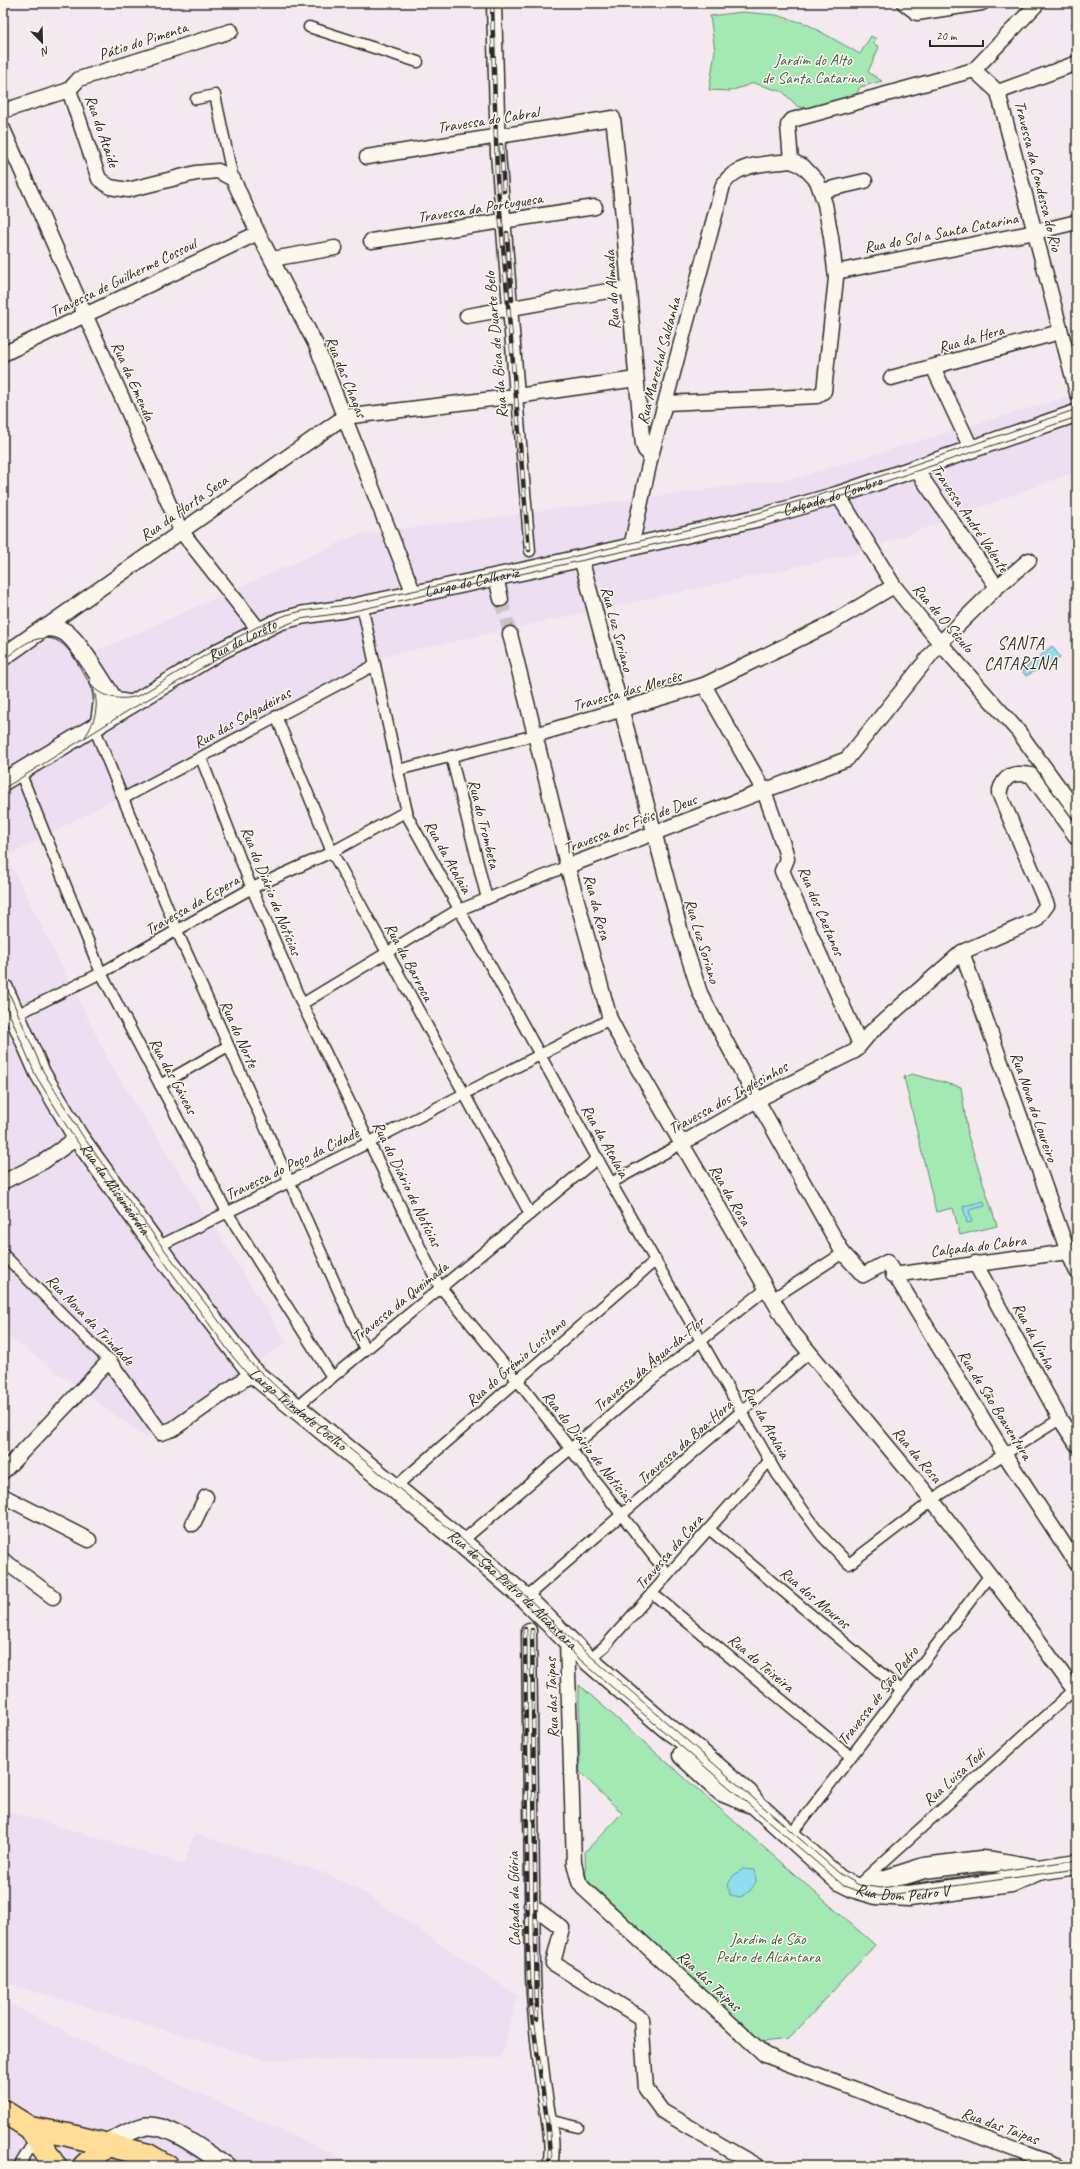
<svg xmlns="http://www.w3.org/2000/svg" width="1080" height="2169" viewBox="0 0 1080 2169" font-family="Caveat,sans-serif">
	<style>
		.built { fill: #eddff1 }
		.green { fill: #a4e9b4; stroke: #688a70 }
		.water { fill: #90ddef; stroke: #6896a1 }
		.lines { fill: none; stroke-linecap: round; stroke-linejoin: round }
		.minor-tunnel { stroke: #cbc3c8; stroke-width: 14; stroke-dasharray: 14 7; stroke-linecap: butt }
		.pedestrian-casing { stroke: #2b2b2b; stroke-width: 13 }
		.minor-casing { stroke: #2b2b2b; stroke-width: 17 }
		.tertiary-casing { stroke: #2b2b2b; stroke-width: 20 }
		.secondary-casing { stroke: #2b2b2b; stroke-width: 23 }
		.primary-casing { stroke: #2b2b2b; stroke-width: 25 }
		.pedestrian { stroke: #fbf7ec; stroke-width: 10 }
		.minor { stroke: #fbf7ec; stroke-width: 14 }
		.tertiary { stroke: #fbf7ec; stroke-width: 17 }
		.secondary { stroke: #fbf7ec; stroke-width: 20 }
		.primary { stroke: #ffdd96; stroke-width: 22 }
		.tram { stroke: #2b2b2b; stroke-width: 1 }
		.rail-casing { stroke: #2b2b2b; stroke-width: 4.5 }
		.rail { stroke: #fbf7ec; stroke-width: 3; stroke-dasharray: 9; stroke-linecap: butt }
		.labels { text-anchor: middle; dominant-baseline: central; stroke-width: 3; stroke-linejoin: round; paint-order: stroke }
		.street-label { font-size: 16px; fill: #2b2b2b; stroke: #fbf7ec }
		.park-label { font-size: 16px; fill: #495a4d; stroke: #fbf7ec }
		.neighbourhood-label { font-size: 17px; letter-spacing: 1px; fill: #2b2b2b; stroke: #fbf7ec }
	</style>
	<rect width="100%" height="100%" fill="#f3e9ef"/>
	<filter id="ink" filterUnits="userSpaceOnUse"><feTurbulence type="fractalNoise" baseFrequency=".025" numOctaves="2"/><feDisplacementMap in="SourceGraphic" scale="8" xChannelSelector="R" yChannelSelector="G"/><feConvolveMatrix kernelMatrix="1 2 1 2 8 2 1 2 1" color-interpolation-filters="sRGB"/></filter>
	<g filter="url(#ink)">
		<g class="built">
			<path d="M1077 394V471L859 553 376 658 7 857 111 1065 287 1342 146 1438 3 1332V854L6 856 3 851V644L53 609 90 654 357 535 796 478Z"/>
			<path d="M3 1810 184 1864 194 1834 322 1872 361 1891 518 1996 501 2058 266 2060 3 1982Z"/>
			<path d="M3 2001 94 2046 360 2166H3Z"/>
		</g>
		<g class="green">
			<path d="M742 12 776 15 807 24 860 54 871 36 876 39 873 43 879 47 868 72 882 81 860 87 856 95 813 108 798 107 783 92 754 83 730 91 709 90 715 51 710 16Z"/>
			<path d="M912 1074 961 1087 968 1136 997 1226 960 1235 953 1208 936 1212 904 1077Z"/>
			<path d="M579 1685 875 1945 789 2039 761 2042 586 1879 585 1852 622 1813 580 1772Z"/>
		</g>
		<g class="water">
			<path d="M1052 646 1060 657 1026 676 1022 671Z"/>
			<path d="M984 1201 985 1206 969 1210 972 1222 967 1223 963 1206Z"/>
			<path d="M743 1869 755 1870 756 1882 750 1891 741 1897 730 1895 728 1884 734 1875Z"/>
		</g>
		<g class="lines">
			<path class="minor-tunnel" d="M501 599 510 634"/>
			<g class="pedestrian-casing">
				<g id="pedestrian">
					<path d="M309 27 418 62"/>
					<path d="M196 99 215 95 233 179"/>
					<path d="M517 396 530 551"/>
					<path d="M362 605 408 817 611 1183 777 1474 822 1536 849 1564 941 1494 1060 1419"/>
					<path d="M276 716 332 852 530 1214"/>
					<path d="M94 727 177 931 365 1350"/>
					<path d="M451 756 487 899"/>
					<path d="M201 758 250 884 302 1004 438 1284 518 1381 668 1575"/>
					<path d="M398 770 535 735"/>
					<path d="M20 772 101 973 227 1212 332 1377"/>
					<path d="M124 798 375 665"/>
					<path d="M302 1004 454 912 568 866"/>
					<path d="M14 1016 101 973 252 888 332 852 407 811"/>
					<path d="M160 1085 228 1046"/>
					<path d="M611 1183 681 1144"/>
					<path d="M157 1247 370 1142 610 1019"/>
					<path d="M3 1254 109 1361"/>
					<path d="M772 1299 843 1253"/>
					<path d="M295 1408 598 1158"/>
					<path d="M395 1487 656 1260"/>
					<path d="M709 1529 901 1690"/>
					<path d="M461 1542 654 1378 766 1289"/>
					<path d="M652 1593 850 1756"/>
					<path d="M525 1598 809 1353"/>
					<path d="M588 1660 605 1646 770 1460"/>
					<path d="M790 1834 801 1822 990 1575"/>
					<path d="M859 1884 1074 1690"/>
					<path d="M548 2120 578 2127"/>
					<path d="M19 2166 36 2138"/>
				</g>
			</g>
			<g class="minor-casing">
				<g id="minor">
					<path d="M494 3 498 153 517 396"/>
					<path d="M904 3 917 13 982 3"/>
					<path d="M974 70 998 92 1077 393"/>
					<path d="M69 90 79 79 231 31"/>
					<path d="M998 92 1077 63"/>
					<path d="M3 111 69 90 99 179 110 187 128 190 196 173 218 171 233 179 258 233 316 345 414 594"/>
					<path d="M3 129 181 531 259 630"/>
					<path d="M367 157 613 118C626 226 631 336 643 445L645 450 651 456"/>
					<path d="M791 161 788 125 792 120 974 70 1038 3"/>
					<path d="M821 191 865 181"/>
					<path d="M371 241 595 207"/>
					<path d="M272 259 335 248"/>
					<path d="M836 272 1035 232 1077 222"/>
					<path d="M467 316 619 289"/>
					<path d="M3 354 258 233"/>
					<path d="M933 367 971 448"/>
					<path d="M891 378 1060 332"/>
					<path d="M666 403 817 396 824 391 836 278 831 237 825 204 817 181 803 166 791 161"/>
					<path d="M915 468 997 587"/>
					<path d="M838 495 894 586 940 643 1018 731 1077 812"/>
					<path d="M631 547 651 456 723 185C737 162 768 164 791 161"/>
					<path d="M581 558 683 940 700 993 757 1100 843 1253 863 1275 887 1262 1005 1455 1077 1564"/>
					<path d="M496 577 501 599"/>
					<path d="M44 628 344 417 517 396 636 379"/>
					<path d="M510 634 569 872 610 1019 620 1038 790 1329 933 1501 1018 1612 1077 1694"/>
					<path d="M704 685 764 791 785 850 787 859 782 871 860 1044"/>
					<path d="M535 735 704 685 828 625 894 586"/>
					<path d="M568 866 847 759 940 643 997 587 1029 560"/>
					<path d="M962 952 1068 1252 1077 1272"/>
					<path d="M681 1144 757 1100 855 1051 870 1033 962 952 1036 920 1047 905 999 793C1004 774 1014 772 1031 775L1077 838"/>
					<path d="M3 1182 43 1162 78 1137"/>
					<path d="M975 1263 1060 1419 1077 1445"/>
					<path d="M893 1275 1068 1252"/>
					<path d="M3 1472 109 1361 161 1433 173 1429 253 1373"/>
					<path d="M3 1496 89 1540"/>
					<path d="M193 1524 206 1497"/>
					<path d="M3 1560 53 1597"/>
					<path d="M529 1630 533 1973C534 2013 539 2051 544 2090 547 2111 555 2145 550 2166"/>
					<path d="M567 1641 574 1863 579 1882 583 1888 765 2055 1058 2166"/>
					<path d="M531 1905 562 1928 553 1963 641 2018 646 2089 662 2111 757 2166"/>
				</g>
			</g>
			<g class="tertiary-casing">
				<g id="tertiary">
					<path d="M3 657 44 628C51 627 58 628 65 632 79 641 104 685 115 701L132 704"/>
					<path d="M99 680 103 697 99 725"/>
					<path id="s1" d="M3 782 220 651 280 621 303 615 344 609 538 568 762 517 838 495 1077 413"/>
					<path d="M108 2144C119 2137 134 2128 147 2126 171 2124 207 2154 227 2166"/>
				</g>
			</g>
			<g class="secondary-casing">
				<g id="secondary">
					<path id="s2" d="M3 989 40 1073 78 1137 166 1260 253 1373 461 1542 525 1598 588 1660 667 1728 687 1742 748 1794 755 1804 839 1880 855 1888 876 1894 909 1896 1011 1882 1038 1870 1077 1864"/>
					<path d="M683 1755 722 1791 749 1802"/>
					<path d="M861 1888 924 1868 981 1861 994 1862 1038 1870"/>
				</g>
			</g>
			<g class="primary-casing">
				<g id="primary">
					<path d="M3 2111 30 2128 68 2135 148 2155 167 2166"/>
					<path d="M30 2128 55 2166"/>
					<path d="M84 2166 108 2144"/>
				</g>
			</g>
			<use href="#pedestrian" class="pedestrian"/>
			<use href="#minor" class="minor"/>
			<use href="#tertiary" class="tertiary"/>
			<use href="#secondary" class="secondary"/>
			<use href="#primary" class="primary"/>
			<g class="tram">
				<path d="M3 660C12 654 23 643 34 640 69 629 76 668 93 687 105 700 128 701 142 694L219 647 257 627 286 615 302 611 347 605 572 557 758 513 860 483 1077 409"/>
				<path d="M85 737C95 722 100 705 93 688"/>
				<path d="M3 789 126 712 252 639 300 619 349 612 747 524 830 500 1077 417"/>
				<path d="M3 979 43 1071 82 1135 161 1245 250 1362 298 1407 490 1562 570 1638 839 1873 859 1885 881 1888 1077 1860"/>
				<path d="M3 999 36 1076 71 1133 233 1357 249 1376 297 1413"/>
				<path d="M468 1551 505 1585"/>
				<path d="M524 1602 577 1657 844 1886 868 1895 881 1896 1077 1869"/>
			</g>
			<g class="rail-casing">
				<g id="rail">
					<path d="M492 3 497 176 529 550"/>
					<path d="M501 145 504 191"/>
					<path d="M507 233 512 300"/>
					<path d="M525 1629 528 1953 530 2003 547 2120 550 2155 548 2166"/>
					<path d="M532 1630 537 2019"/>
				</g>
			</g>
			<use href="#rail" class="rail"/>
		</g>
	</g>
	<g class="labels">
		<g class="street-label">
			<text transform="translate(143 41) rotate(-18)">Pátio do Pimenta</text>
			<text transform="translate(488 120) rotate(-9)">Travessa do Cabral</text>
			<text transform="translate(102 131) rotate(71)">Rua do Ataíde</text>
			<text transform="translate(1038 176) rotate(76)">Travessa da Condessa do Rio</text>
			<text transform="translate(480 208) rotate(-9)">Travessa da Portuguesa</text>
			<text transform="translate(941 233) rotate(-11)">Rua do Sol a Santa Catarina</text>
			<text transform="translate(123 278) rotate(-26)">Travessa de Guilherme Cossoul</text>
			<text transform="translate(612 290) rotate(-94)">Rua do Almada</text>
			<text transform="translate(971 339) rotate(-16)">Rua da Hera</text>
			<text transform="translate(496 345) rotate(-95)">Rua da Bica de Duarte Belo</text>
			<text transform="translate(659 361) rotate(-75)">Rua Marechal Saldanha</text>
			<text transform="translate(346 377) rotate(68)">Rua das Chagas</text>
			<text transform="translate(133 381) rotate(66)">Rua da Emenda</text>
			<text stroke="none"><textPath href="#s1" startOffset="887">Calçada do Combro</textPath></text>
			<text transform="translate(184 508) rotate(-35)">Rua da Horta Seca</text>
			<text transform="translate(970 518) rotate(56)">Travessa André Valente</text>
			<text stroke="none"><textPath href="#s1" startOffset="516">Largo do Calhariz</textPath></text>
			<text transform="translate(943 618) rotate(50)">Rua de O Século</text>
			<text transform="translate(617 629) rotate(75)">Rua Luz Soriano</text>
			<text stroke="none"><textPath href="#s1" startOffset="278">Rua do Loreto</textPath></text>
			<text transform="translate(627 691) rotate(-16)">Travessa das Mercês</text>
			<text transform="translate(242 718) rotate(-29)">Rua das Salgadeiras</text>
			<text transform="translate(484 824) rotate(76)">Rua do Trombeta</text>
			<text transform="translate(630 824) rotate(-21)">Travessa dos Fiéis de Deus</text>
			<text transform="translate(448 857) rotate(61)">Rua da Atalaia</text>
			<text transform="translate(271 891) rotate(68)">Rua do Diário de Notícias</text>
			<text transform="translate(192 905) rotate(-30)">Travessa da Espera</text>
			<text transform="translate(597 907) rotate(75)">Rua da Rosa</text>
			<text transform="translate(821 911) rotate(67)">Rua dos Caetanos</text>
			<text transform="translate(702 941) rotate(73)">Rua Luz Soriano</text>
			<text transform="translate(409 962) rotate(62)">Rua da Barroca</text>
			<text transform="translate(239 1034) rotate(66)">Rua do Norte</text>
			<text transform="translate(173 1076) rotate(62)">Rua das Gáveas</text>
			<text transform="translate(728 1098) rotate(-29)">Travessa dos Inglesinhos</text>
			<text transform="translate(1034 1107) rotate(71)">Rua Nova do Loureiro</text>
			<text transform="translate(605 1141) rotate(61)">Rua da Atalaia</text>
			<text transform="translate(292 1164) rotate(-26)">Travessa do Poço da Cidade</text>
			<text transform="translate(407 1184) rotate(64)">Rua do Diário de Notícias</text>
			<text stroke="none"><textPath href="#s2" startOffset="230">Rua da Misericórdia</textPath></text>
			<text transform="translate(730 1195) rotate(60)">Rua da Rosa</text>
			<text transform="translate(978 1246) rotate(-7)">Calçada do Cabra</text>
			<text transform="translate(400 1302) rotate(-39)">Travessa da Queimada</text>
			<text transform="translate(90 1320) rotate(46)">Rua Nova da Trindade</text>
			<text transform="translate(1034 1336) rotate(62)">Rua da Vinha</text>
			<text transform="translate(516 1362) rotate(-41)">Rua do Grémio Lusitano</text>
			<text transform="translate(649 1364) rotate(-40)">Travessa da Água-da-Flor</text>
			<text transform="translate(995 1405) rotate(58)">Rua de São Boaventura</text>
			<text stroke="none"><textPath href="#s2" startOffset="518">Largo Trindade Coelho</textPath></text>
			<text transform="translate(766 1422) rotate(61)">Rua da Atalaia</text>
			<text transform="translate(685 1442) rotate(-41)">Travessa da Boa-Hora</text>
			<text transform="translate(588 1447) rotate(52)">Rua do Diário de Notícias</text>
			<text transform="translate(917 1455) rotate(50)">Rua da Rosa</text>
			<text transform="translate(669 1552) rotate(-49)">Travessa da Cara</text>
			<text stroke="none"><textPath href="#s2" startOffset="798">Rua de São Pedro de Alcântara</textPath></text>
			<text transform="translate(815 1598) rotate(40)">Rua dos Mouros</text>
			<text transform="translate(761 1663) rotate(40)">Rua do Teixeira</text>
			<text transform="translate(878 1696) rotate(-52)">Travessa de São Pedro</text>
			<text transform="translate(552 1698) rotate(-92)">Rua das Taipas</text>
			<text transform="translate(954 1777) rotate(-42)">Rua Luisa Todi</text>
			<text stroke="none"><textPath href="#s2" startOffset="1302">Rua Dom Pedro V</textPath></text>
			<text transform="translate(514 1899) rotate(-91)">Calçada da Glória</text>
			<text transform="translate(709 1981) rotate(43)">Rua das Taipas</text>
			<text transform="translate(1000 2126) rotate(20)">Rua das Taipas</text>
		</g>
		<g class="park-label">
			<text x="813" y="60">Jardim do Alto<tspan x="813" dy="18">de Santa Catarina</tspan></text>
			<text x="768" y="1939">Jardim de São<tspan x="768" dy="18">Pedro de Alcântara</tspan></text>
		</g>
		<g class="neighbourhood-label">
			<text x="1021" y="643">SANTA<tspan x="1021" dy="20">CATARINA</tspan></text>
		</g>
	</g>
	<rect width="1080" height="2169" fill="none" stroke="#fbf7ec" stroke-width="16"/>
	<rect x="8" y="8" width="1064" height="2153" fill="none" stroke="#2b2b2b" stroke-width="1.5" filter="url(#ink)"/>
	<g transform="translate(42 42) rotate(157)" stroke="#fbf7ec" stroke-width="3" paint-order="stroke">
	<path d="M0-3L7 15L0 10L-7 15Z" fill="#2b2b2b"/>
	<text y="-6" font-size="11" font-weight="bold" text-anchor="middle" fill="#2b2b2b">N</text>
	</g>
	<path d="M930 40v6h53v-6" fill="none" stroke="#2b2b2b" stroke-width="2"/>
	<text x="936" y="40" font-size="12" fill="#2b2b2b" stroke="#fbf7ec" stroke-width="3" paint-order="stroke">20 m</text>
</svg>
